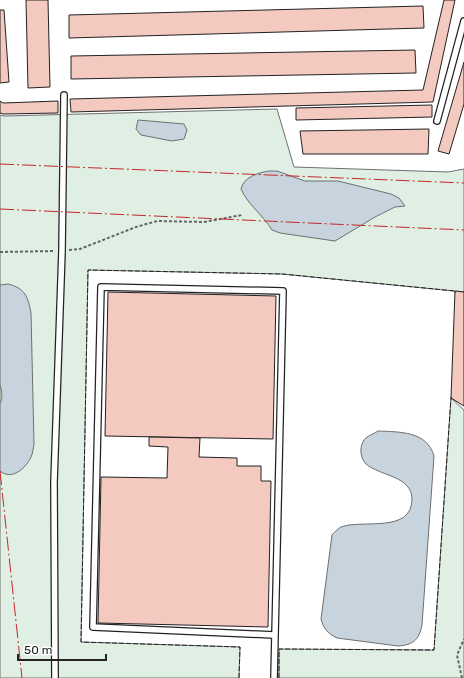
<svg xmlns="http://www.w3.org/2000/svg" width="464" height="678" viewBox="0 0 464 678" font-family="Rubik,sans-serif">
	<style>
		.green { fill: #e0efe3; stroke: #6f6f6f }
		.water { fill: #c7d3dd; stroke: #6f6f6f }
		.building { fill: #f3c9c0; stroke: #222 }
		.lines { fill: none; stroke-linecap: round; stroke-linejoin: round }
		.service-casing { stroke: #222; stroke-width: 8 }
		.path { stroke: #646464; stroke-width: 2; stroke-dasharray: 3 2; stroke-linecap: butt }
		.service { stroke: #fff; stroke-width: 5.5 }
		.fence { stroke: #222; stroke-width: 1; stroke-dasharray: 5 2; stroke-linecap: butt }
		.power { stroke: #c62828; stroke-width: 1; stroke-dasharray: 14 3 2 3; stroke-linecap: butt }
	</style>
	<rect width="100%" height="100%" fill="#fff"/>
	<g class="green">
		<path d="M277 109 294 167 448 172 464 169V292L282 274 88 270 81 642 240 647 239 678H0V115L4 116Z"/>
		<path d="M451 398 464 410V678H279V649L434 650Z"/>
	</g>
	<g class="water">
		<path d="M138 120 184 124 187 130 184 139 172 141 141 135 136 129Z"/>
		<path d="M269 171H277L305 181H338L391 194 399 198 405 206 395 207 375 217 335 241 280 233 272 230C263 215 248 205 241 189 244 177 257 173 269 171Z"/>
		<path d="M8 284C25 288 28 297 31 313L34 444C33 448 33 453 31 457 26 468 12 481 0 471V404C3 398 2 391 0 385V285Z"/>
		<path d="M378 431C400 432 427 431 434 456L422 625C419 640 413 645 398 646L337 638C327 633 324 629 321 619L332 535C335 532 337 529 341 527 362 519 412 534 412 499 412 476 380 476 366 464 359 457 359 443 367 437 370 435 375 433 378 431Z"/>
	</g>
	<g class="building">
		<path d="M26 0H48L50 87 28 88Z"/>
		<path d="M444 0H455L433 102 71 112 70 99 423 90Z"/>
		<path d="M423 6 424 28 69 38V15Z"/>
		<path d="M0 10H4L9 82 0 83Z"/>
		<path d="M415 50 416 73 71 79V56Z"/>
		<path d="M464 62V104L449 154 438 151Z"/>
		<path d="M0 101 3 103 58 101V113L3 114 0 113Z"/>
		<path d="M432 105V117L296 120V108Z"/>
		<path d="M429 129 428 154H303L300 131Z"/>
		<path d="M455 291 464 292V406L451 398Z"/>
		<path d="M108 292 276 296 273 439 105 436Z"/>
		<path d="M149 437 200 438 199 457 237 458V466H261V481H271L268 627 98 623 101 477 167 478 168 447 149 446Z"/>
	</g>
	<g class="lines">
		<g class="service-casing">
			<g id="service">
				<path d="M437 121 464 21"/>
				<path d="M55 678 54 482 62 251 64 95"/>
				<path d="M274 678 283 291 101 287 93 627 274 635"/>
			</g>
		</g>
		<g class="path">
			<path d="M69 250 80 249 136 227 157 221 204 222 242 215"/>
			<path d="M0 252 55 251"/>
			<path d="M462 678 457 655 464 639"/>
		</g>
		<use href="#service" class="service"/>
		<g class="fence">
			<path d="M239 678 240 647 81 642 88 270 282 274 455 291V293"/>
			<path d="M279 678V649L434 650 451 397"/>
		</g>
		<g class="power">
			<path d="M0 164 464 183"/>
			<path d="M0 209 464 230"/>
			<path d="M0 471 22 678"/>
		</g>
	</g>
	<path d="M18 654v6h88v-6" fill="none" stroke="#222222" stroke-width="2"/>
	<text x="24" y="654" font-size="12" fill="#222222" stroke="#ffffff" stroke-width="3" paint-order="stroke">50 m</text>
</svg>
